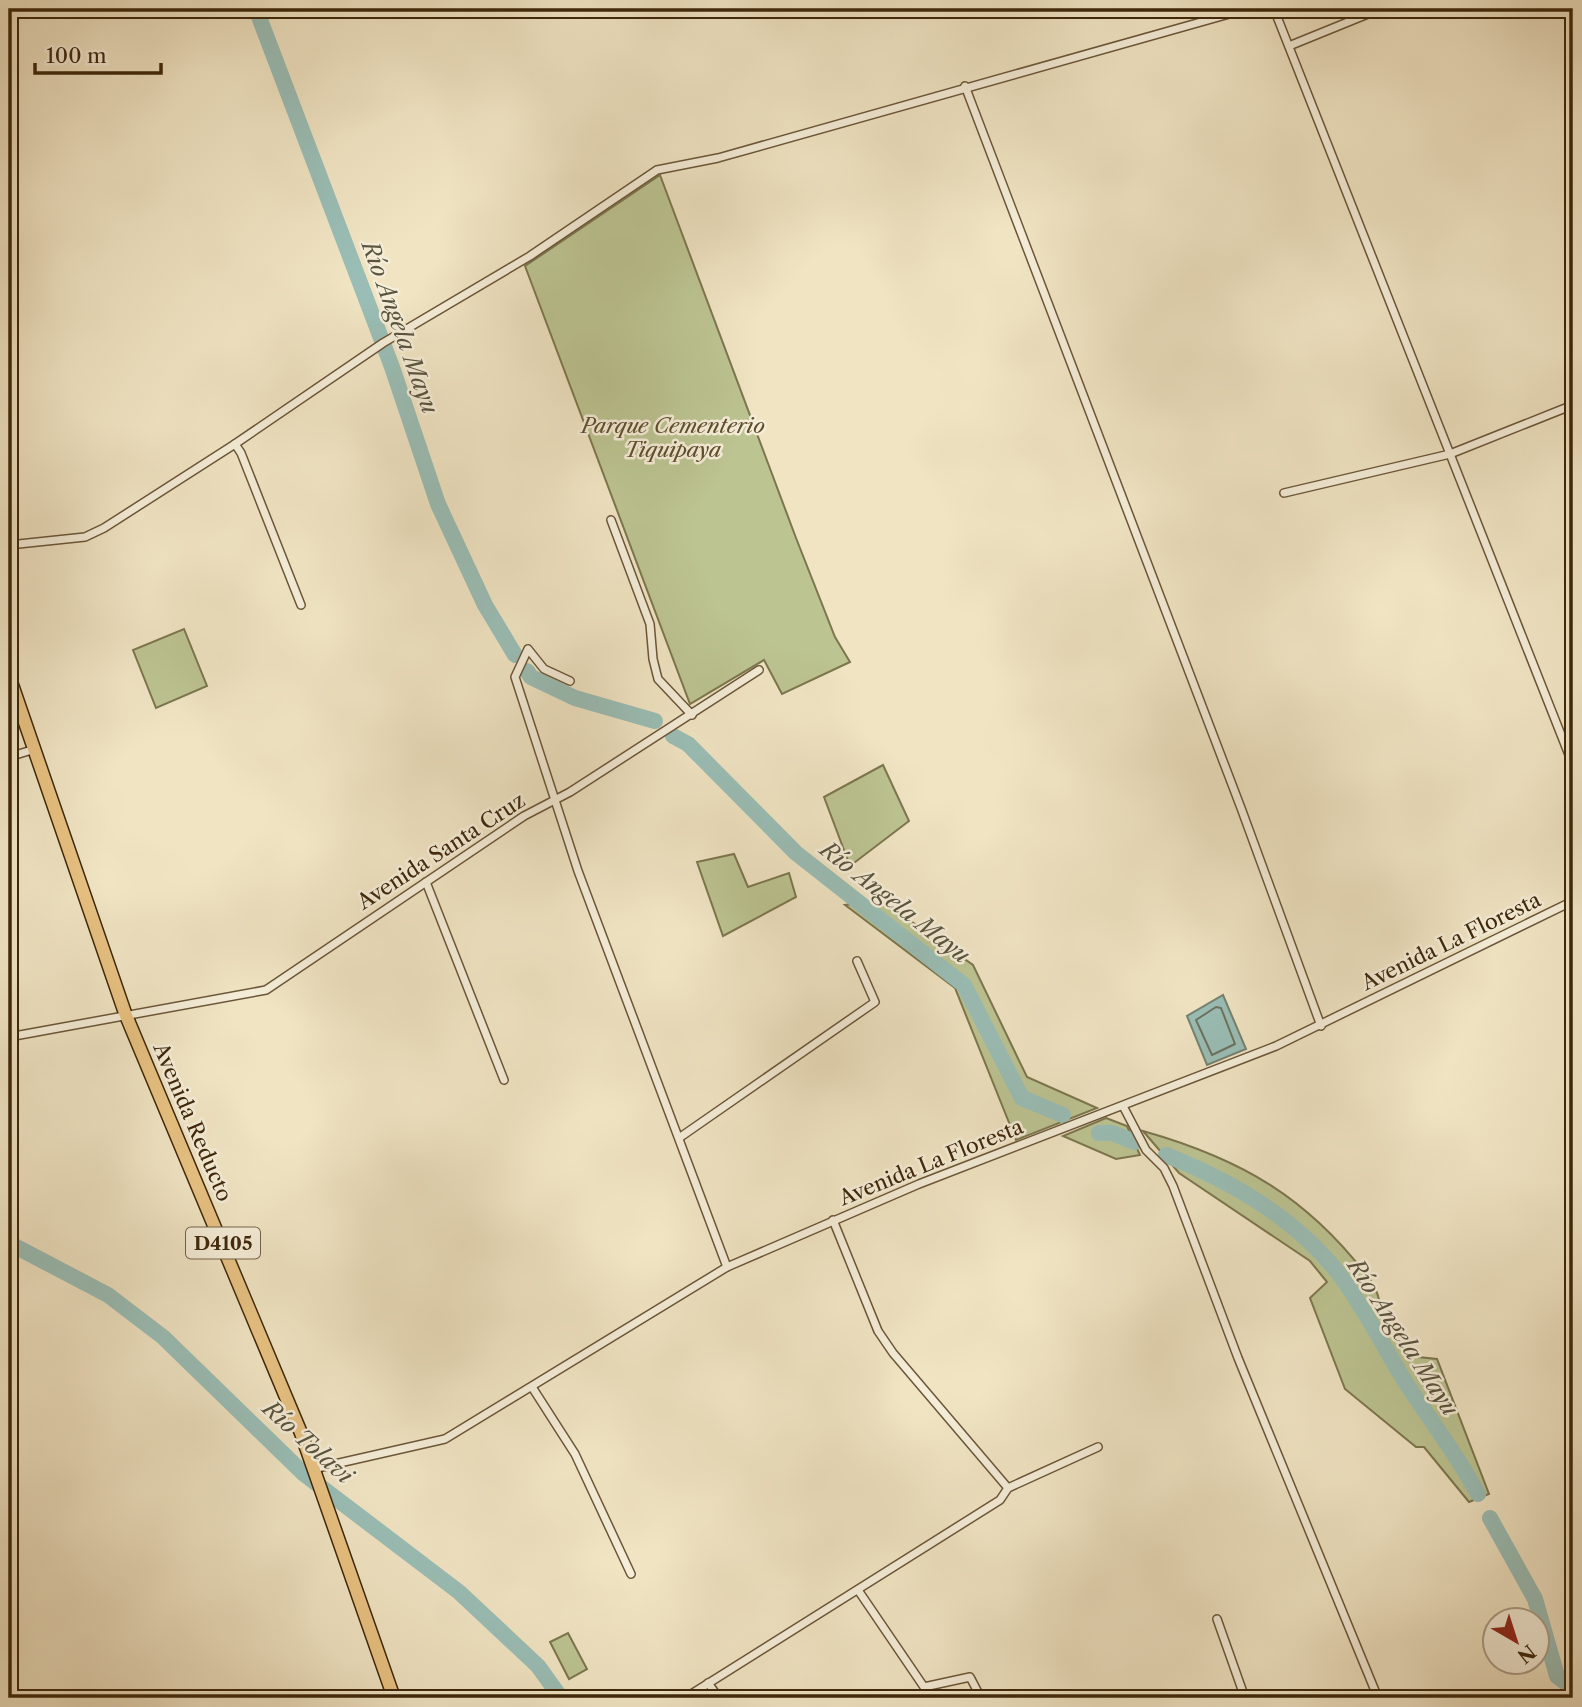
<svg xmlns="http://www.w3.org/2000/svg" width="1582" height="1707" viewBox="0 0 1582 1707" font-family="'Libre Caslon Text',serif">
	<style>
		.green { fill: #bcc492; stroke: #7c764e; stroke-width: 2 }
		.water { fill: #9abeb6; stroke: #758271; stroke-width: 2 }
		.lines { fill: none; stroke-linecap: round; stroke-linejoin: round }
		.shore { stroke: #6c7260; stroke-width: 2 }
		.river { stroke: #9abeb6; stroke-width: 16 }
		.street-casing { stroke: #6a5638; stroke-width: 10 }
		.primary-casing { stroke: #3d270a; stroke-width: 15 }
		.street { stroke: #f5edd8; stroke-width: 7 }
		.primary { stroke: #e8c282; stroke-width: 12 }
		.labels { text-anchor: middle; dominant-baseline: central; stroke-width: 5; stroke-linejoin: round; paint-order: stroke }
		.shield { fill: #f5edd8; stroke: #746248; stroke-width: 2 }
		.shield-label { font-size: 19px; font-weight: bold; fill: #3d270a }
		.park-label { font-size: 21px; font-style: italic; fill: #5d4e2c; stroke: #f5edd8 }
		.street-label { font-size: 21px; fill: #3d270a; stroke: #f5edd8 }
		.water-label { font-size: 23px; font-style: italic; fill: #59543e; stroke: #f5edd8 }
	</style>
	<rect width="100%" height="100%" fill="#f0e4c3"/>
	<filter id="stains"><feTurbulence type="fractalNoise" baseFrequency=".00286" numOctaves="4"/><feColorMatrix values="0 0 0 0 .2 0 0 0 0 .09 0 0 0 0 .02 0 0 0 .5 -.17"/></filter>
	<radialGradient id="worn" r=".72"><stop offset=".6" stop-color="#630" stop-opacity="0"/><stop offset="1" stop-color="#630" stop-opacity=".3"/></radialGradient>
	<g class="green">
		<path d="M660 175 796 538 835 637 850 662 782 694 764 660 690 704 525 266Z"/>
		<path d="M184 629 207 686 156 708 133 650Z"/>
		<path d="M883 765 909 821 850 866 824 797Z"/>
		<path d="M734 854 748 887 789 873 796 897 723 936 697 862Z"/>
		<path d="M881 900 973 965 1027 1077 1097 1108 1016 1140 955 988 845 905Z"/>
		<path d="M1106 1118 1127 1126 1140 1155 1116 1159 1063 1136Z"/>
		<path d="M1143 1131C1242 1159 1309 1198 1371 1281 1380 1292 1379 1308 1386 1321 1393 1334 1408 1346 1418 1357L1437 1359 1489 1494 1469 1502 1424 1447H1416L1345 1389 1310 1298 1327 1282 1310 1261 1179 1173Z"/>
		<path d="M568 1633 587 1669 569 1679 550 1642Z"/>
	</g>
	<path class="water" d="M1223 995 1246 1049 1207 1065 1187 1016Z"/>
	<g class="lines">
		<path class="shore" d="M1216 1007 1221 1008 1235 1044 1212 1055 1196 1020Z"/>
		<g class="river">
			<path d="M256 9 392 367 438 504 485 605 515 655"/>
			<path d="M527 671 531 677 575 698 655 721"/>
			<path d="M673 736 688 744 796 853 964 985 1022 1098 1063 1115"/>
			<path d="M1099 1133H1112L1135 1142"/>
			<path d="M1166 1155C1231 1181 1296 1218 1339 1274 1364 1307 1384 1348 1406 1383 1430 1420 1457 1454 1478 1494"/>
			<path d="M9 1243 108 1295 163 1337 304 1474 459 1592 538 1666 561 1698"/>
			<path d="M1490 1518 1535 1599 1557 1676 1573 1688"/>
		</g>
		<g class="street-casing">
			<g id="street">
				<path d="M1274 9 1573 765"/>
				<path d="M9 10 11 9"/>
				<path d="M1289 46 1380 9"/>
				<path d="M965 86 1241 808 1321 1026"/>
				<path d="M235 444 241 453 301 605"/>
				<path d="M1284 493 1450 454 1573 405"/>
				<path d="M611 520 650 624 653 659 658 679 692 715"/>
				<path d="M9 545 85 537 104 528 235 444 383 343 530 256 657 170 718 158 1247 9"/>
				<path d="M570 681 544 669 528 649 515 677 578 871 727 1267"/>
				<path d="M9 757 35 749"/>
				<path d="M426 882 504 1080"/>
				<path d="M9 1037 266 990 524 816 570 792 759 670"/>
				<path d="M1123 1106 1146 1150 1164 1168 1173 1186 1238 1358 1378 1698"/>
				<path d="M679 1138 875 1002 857 961"/>
				<path d="M833 1220 878 1331 893 1353 1008 1488"/>
				<path d="M532 1387 575 1454 631 1574"/>
				<path d="M313 1469 445 1439 727 1267 919 1184 1276 1046 1573 901"/>
				<path d="M858 1590 924 1687 970 1677 981 1698"/>
				<path d="M1217 1619 1245 1698"/>
				<path d="M708 1683 719 1698"/>
				<path d="M685 1698 1000 1500 1008 1488 1098 1447"/>
			</g>
		</g>
		<g class="primary-casing">
			<path id="primary" d="M9 676 125 1013 301 1433 394 1698"/>
		</g>
		<use href="#street" class="street"/>
		<use href="#primary" class="primary"/>
	</g>
	<g class="labels">
		<rect class="shield" x="186" y="1227.5" width="74" height="31" rx="5"/>
		<g class="shield-label">
			<text x="223" y="1243">D4105</text>
		</g>
		<g class="park-label">
			<text x="673" y="425">Parque Cementerio<tspan x="673" dy="24">Tiquipaya</tspan></text>
		</g>
		<g class="street-label">
			<text transform="translate(441 851) rotate(-33)">Avenida Santa Cruz</text>
			<text transform="translate(1451 941) rotate(-26)">Avenida La Floresta</text>
			<text transform="translate(193 1122) rotate(67)">Avenida Reducto</text>
			<text transform="translate(931 1162) rotate(-22)">Avenida La Floresta</text>
		</g>
		<g class="water-label">
			<text transform="translate(400 327) rotate(70)">Río Angela Mayu</text>
			<text transform="translate(895 902) rotate(38)">Río Angela Mayu</text>
			<text transform="translate(1403 1337) rotate(57)">Río Angela Mayu</text>
			<text transform="translate(308 1442) rotate(42)">Río Tolavi</text>
		</g>
	</g>
	<rect width="1582" height="1707" fill="none" stroke="#f0e4c3" stroke-width="35"/>
	<rect x="10" y="10" width="1561" height="1686" fill="none" stroke="#3d270a" stroke-width="3.5"/>
	<rect x="18" y="18" width="1547" height="1672" fill="none" stroke="#3d270a" stroke-width="2"/>
	<g transform="translate(1516 1641) rotate(141)"><circle r="33" fill="#f5edd8" stroke="#ab9e86" stroke-width="2"/>
	<path d="M0-5L12 26L0 18L-12 26Z" fill="#8f2418"/>
	<text y="-10" font-size="19" font-weight="bold" text-anchor="middle" fill="#3d270a">N</text>
	</g>
	<path d="M35 63v10h126v-10" fill="none" stroke="#3d270a" stroke-width="3.5"/>
	<text x="46" y="63" font-size="21" fill="#3d270a" stroke="#f5edd8" stroke-width="5" paint-order="stroke">100 m</text>
	<rect width="100%" height="100%" filter="url(#stains)"/>
	<rect width="100%" height="100%" fill="url(#worn)"/>
</svg>
